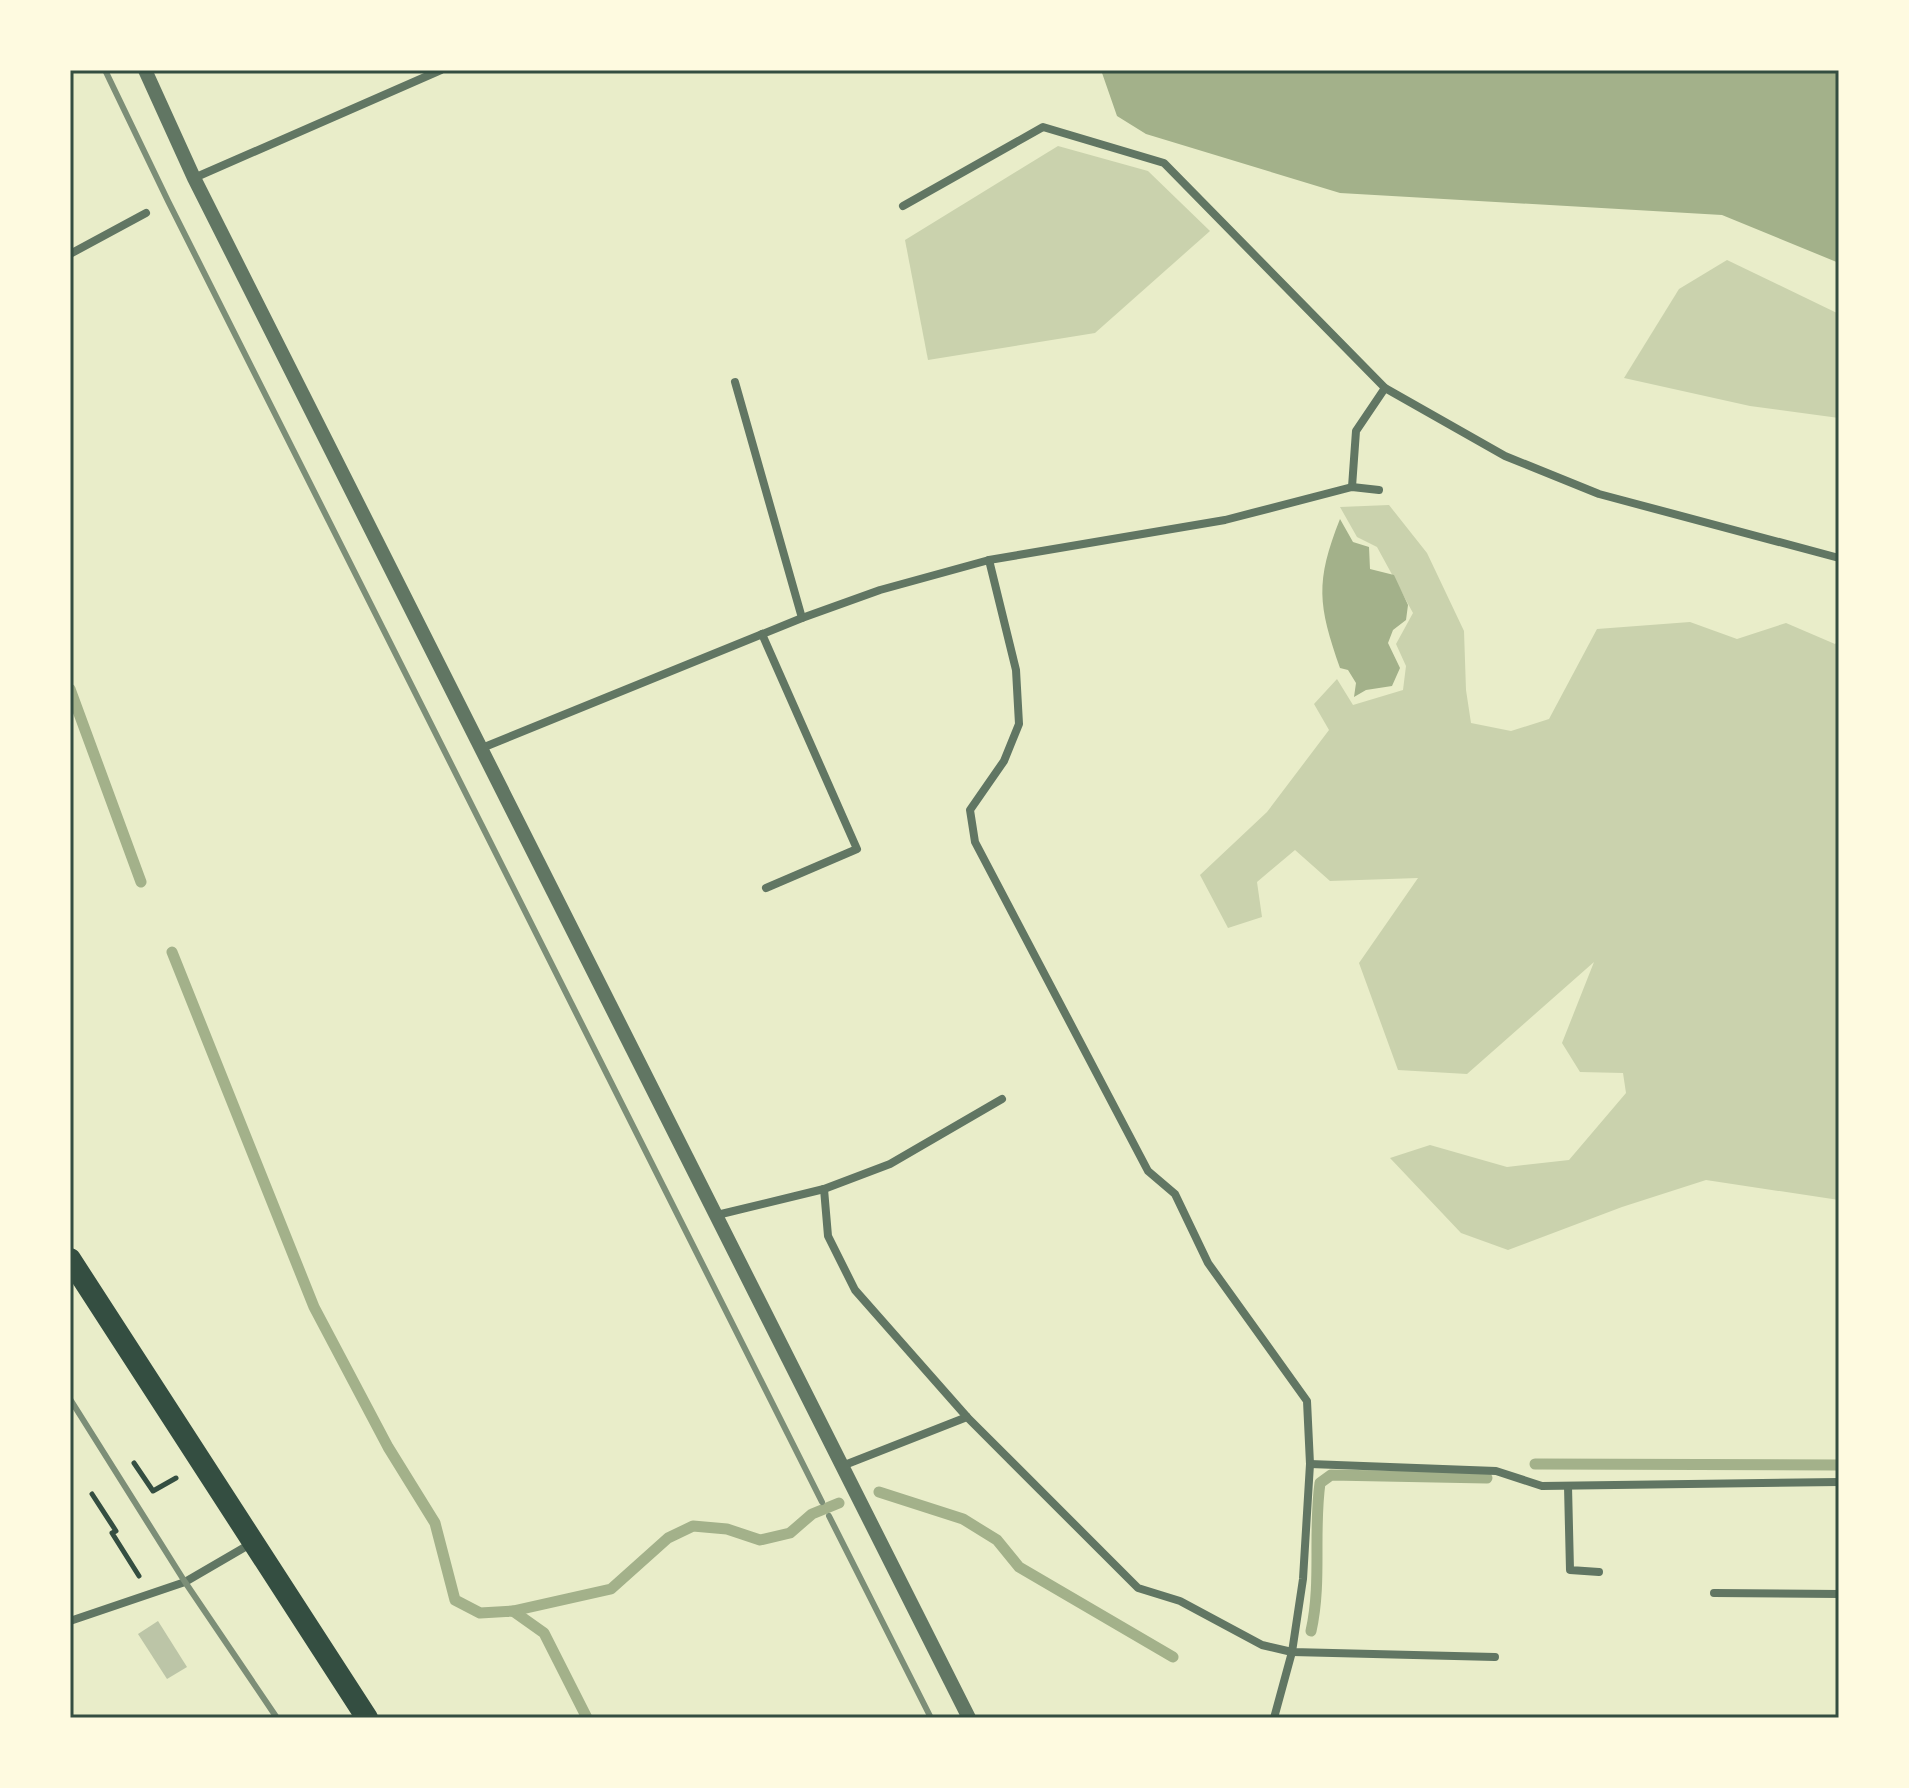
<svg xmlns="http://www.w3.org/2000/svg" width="1909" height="1788" viewBox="0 0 1909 1788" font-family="Signika,sans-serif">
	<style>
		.green { fill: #cad2ad }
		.water { fill: #a3b18a }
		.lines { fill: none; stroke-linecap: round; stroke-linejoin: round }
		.stream { stroke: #a3b18a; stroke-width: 11 }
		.building { fill: #bcc5a7 }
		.path { stroke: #344e41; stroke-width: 5 }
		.minor { stroke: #617663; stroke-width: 8 }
		.tertiary { stroke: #617663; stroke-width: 14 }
		.trunk { stroke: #344e41; stroke-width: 22 }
		.rail { stroke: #7c8e77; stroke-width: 6 }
		.neatline { fill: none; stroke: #344e41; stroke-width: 3 }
	</style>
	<rect width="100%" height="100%" fill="#e9edc9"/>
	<g class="green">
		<path d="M1058 146 1148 171 1210 231 1095 333 928 360 905 240Z"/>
		<path d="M1727 260 1839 314V418L1750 406 1624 378 1679 289Z"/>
		<path d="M1389 505 1427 553 1464 631 1466 690 1471 723 1511 731 1549 719 1597 629 1690 622 1737 639 1786 623 1835 644 1839 640V1200L1706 1180 1622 1207 1508 1250 1461 1233 1390 1158 1430 1145 1507 1167 1569 1160 1626 1093 1623 1073 1580 1072 1562 1043 1594 962 1467 1074 1398 1070 1359 963 1418 878 1330 881 1295 850 1257 882 1262 917 1228 928 1200 875 1267 812 1329 730 1314 704 1337 679 1353 705 1403 690 1406 666 1396 644 1413 613 1377 547 1357 537 1340 507Z"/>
	</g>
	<g class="water">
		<path d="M1101 70H1839V263L1722 215 1340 193 1146 134 1117 116Z"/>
		<path d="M1340 519 1353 542 1369 547 1370 569 1394 575 1408 605 1406 620 1393 630 1388 643 1400 668 1392 686 1366 690 1354 697 1356 683 1348 670 1340 668C1318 605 1315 582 1340 519Z"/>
	</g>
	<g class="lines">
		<g class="stream">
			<path d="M70 689 141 882"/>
			<path d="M172 952 314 1307 388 1447 435 1523 455 1600 480 1613 513 1611 544 1633 587 1718"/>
			<path d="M1535 1464 1839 1465"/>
			<path d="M879 1492 963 1519 997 1540 1019 1567 1173 1657"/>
			<path d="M513 1611 611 1589 668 1538 693 1526 727 1529 760 1540 790 1533 812 1514 839 1503"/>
			<path d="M1311 1631C1322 1582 1313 1532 1320 1483L1331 1475 1487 1478"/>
		</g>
	</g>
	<path class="building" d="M158 1621 187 1667 167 1679 138 1634Z"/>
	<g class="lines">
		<g class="path">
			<path d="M134 1463 153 1491 176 1478"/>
			<path d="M92 1494 116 1531 112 1533 139 1576"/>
		</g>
		<g class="minor">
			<path d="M194 178 441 70"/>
			<path d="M903 206 1043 127 1164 163 1385 388 1505 456 1599 494 1839 558"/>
			<path d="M70 254 146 213"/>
			<path d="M735 382 802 618"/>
			<path d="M1352 487 1356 431 1385 388"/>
			<path d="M989 560 1016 670 1019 724 1004 761 970 810 975 842 1148 1171 1175 1194 1208 1263 1307 1401 1310 1464 1303 1579 1292 1652 1274 1718"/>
			<path d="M762 634 857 849 766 888"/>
			<path d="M482 748 802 618 880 590 989 560 1225 520 1352 487 1379 490"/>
			<path d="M824 1189 828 1236 855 1290 967 1417 1138 1588 1180 1601 1262 1645 1292 1652 1495 1657"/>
			<path d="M717 1215 824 1189 890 1164 1002 1099"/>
			<path d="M1310 1464 1496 1471 1542 1486 1839 1482"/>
			<path d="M842 1466 967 1417"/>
			<path d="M1568 1486 1570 1570 1599 1572"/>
			<path d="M1714 1593 1839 1594"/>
			<path d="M70 1621 185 1582 252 1543"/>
		</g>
		<path class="tertiary" d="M145 70 194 178 969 1718"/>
		<path class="trunk" d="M70 1259 367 1718"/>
		<g class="rail">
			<path d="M105 70 168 201 822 1502"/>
			<path d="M70 1399 185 1582 277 1718"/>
			<path d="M829 1516 931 1718"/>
		</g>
	</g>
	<rect width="1909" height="1788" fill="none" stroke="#fefae0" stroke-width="144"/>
	<rect x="72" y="72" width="1765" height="1644" class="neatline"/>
</svg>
